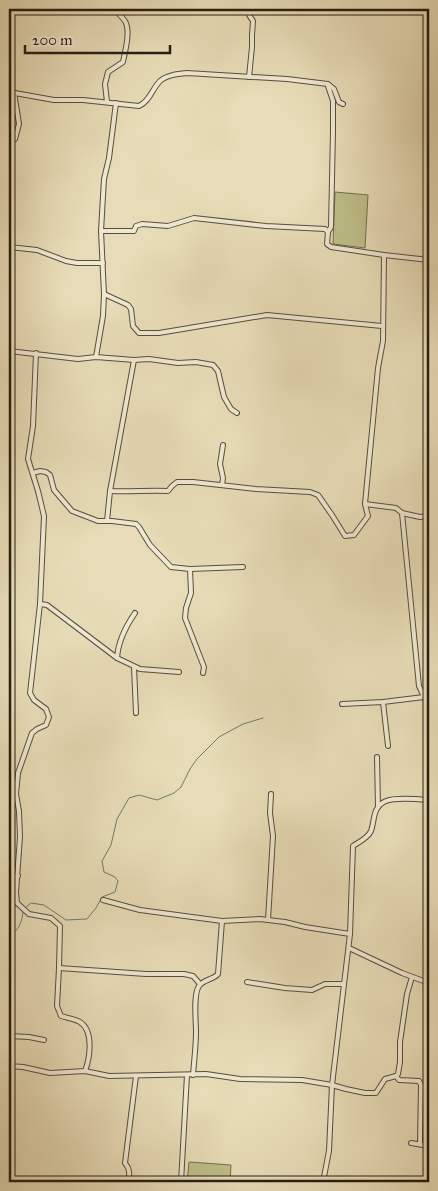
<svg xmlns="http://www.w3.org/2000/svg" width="438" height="1191" viewBox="0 0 438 1191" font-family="'IM FELL Great Primer',serif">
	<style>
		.pitch { fill: #bebe89; stroke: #726e4f }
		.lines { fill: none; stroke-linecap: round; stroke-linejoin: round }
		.stream { stroke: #6a7d70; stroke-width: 1 }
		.street-casing { stroke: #574e3e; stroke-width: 6 }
		.street { stroke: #efe8d0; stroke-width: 4 }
	</style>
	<rect width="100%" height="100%" fill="#e7dcb7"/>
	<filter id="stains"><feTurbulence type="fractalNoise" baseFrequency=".004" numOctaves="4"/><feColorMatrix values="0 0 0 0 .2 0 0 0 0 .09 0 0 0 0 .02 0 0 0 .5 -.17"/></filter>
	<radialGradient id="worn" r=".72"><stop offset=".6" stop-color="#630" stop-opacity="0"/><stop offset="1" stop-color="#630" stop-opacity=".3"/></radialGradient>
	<g class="pitch">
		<path d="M335 192 368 195 365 248 333 244Z"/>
		<path d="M189 1162 231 1165 230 1182H187Z"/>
	</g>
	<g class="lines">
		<g class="stream">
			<path d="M25 908 31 903 44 905 66 920 87 919 96 908 102 897 115 892 118 881 115 877 104 872 102 861 111 845 117 819 129 798 139 795 157 800 174 793 181 787 190 769 197 759 219 737 243 724 263 718"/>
			<path d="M9 935C19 932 22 921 23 912"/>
		</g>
		<g class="street-casing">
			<g id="street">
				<path d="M249 9V15L253 21 252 35V47L249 77"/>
				<path d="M9 64 10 73 9 75"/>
				<path d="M9 92 54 100H83L139 106C150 101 152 89 160 81 167 75 177 74 187 73L287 79 328 84 334 89 339 102 343 104"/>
				<path d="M107 102 105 84 108 72 123 62C125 51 131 31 125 21 122 17 118 13 114 9"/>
				<path d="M9 138 15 139 19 124 14 92"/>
				<path d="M101 231H134L136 226 142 224 168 226 194 218 266 226 325 229 328 232 327 244 331 247 384 255 429 260"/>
				<path d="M328 232 331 227 333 131V101L328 86"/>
				<path d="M9 247 37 250 66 261 77 263H103"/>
				<path d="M384 255 383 341 378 368 365 504 396 508 402 513 419 686 425 699 429 702"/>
				<path d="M104 294 128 305 131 309 133 326 139 333H159L267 315 382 326"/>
				<path d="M9 351 78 359 96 357 134 360 149 359 178 363 196 362 213 365 218 371 224 397 231 409 237 413"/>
				<path d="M36 353 33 426 28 459 38 491 44 516 40 604 30 693 34 700 46 709 49 717 46 725 37 729 32 733 18 773 16 794 19 811 20 837 16 892 17 903 29 914 51 918 60 926 59 968 57 1006 61 1016C67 1018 75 1019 80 1022 94 1031 90 1058 85 1071"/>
				<path d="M96 357 103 316 104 294 101 231 104 179 109 158 116 103"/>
				<path d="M33 473 40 471 46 472 50 475 54 490 72 511 98 521H112L136 524 139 527 150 545 171 567 190 569 243 567"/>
				<path d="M222 485 223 478 220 464 223 445"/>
				<path d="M110 491C130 492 149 490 168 491L172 486 177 482H193L256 489 310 492 318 495 332 515 345 536 354 535 368 516 365 504"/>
				<path d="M402 513 420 517 429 516"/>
				<path d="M107 521 110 491 134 360"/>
				<path d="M190 569 191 593 186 608 185 618 204 667 203 673"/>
				<path d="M40 604 47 605 117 658 140 669 179 672"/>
				<path d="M117 658C118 643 126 626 135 613"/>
				<path d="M134 667 136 713"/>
				<path d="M383 702 388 746"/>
				<path d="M342 704 383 702 424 697"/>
				<path d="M377 757 378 807"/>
				<path d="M9 875 18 876"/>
				<path d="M103 900 140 910 222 921 260 919 268 920 285 922 305 927 350 934"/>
				<path d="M268 920 273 836 270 813 271 794"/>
				<path d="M349 948 402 973 429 983"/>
				<path d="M59 968 146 974H184L193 976 200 984"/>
				<path d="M247 982 285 988 312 990 325 984H344"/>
				<path d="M9 1036 29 1037 44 1040"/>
				<path d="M9 1066 23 1067 50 1073 85 1071 109 1076 206 1074 240 1079 302 1080 332 1085 346 1089 365 1093H376L385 1079 396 1076 398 1074 400 1062V1042L407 994 412 977"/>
				<path d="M193 1075C194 1061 196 1046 196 1032 196 1021 193 994 199 986 204 979 213 980 218 974L222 921"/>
				<path d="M396 1076 399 1080 419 1081 421 1085 420 1144"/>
				<path d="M411 1143 429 1146"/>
				<path d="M128 1182C130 1174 130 1169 125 1163L136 1076"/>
				<path d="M181 1182 187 1075"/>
				<path d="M323 1182 329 1151 332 1085 350 934 353 846C359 842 368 838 371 831 375 820 372 807 386 801 395 797 418 799 429 800"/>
			</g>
		</g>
		<use href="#street" class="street"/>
	</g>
	<rect width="438" height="1191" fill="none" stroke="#e7dcb7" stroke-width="30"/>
	<rect x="10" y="10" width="418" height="1171" fill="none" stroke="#271e15" stroke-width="2.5"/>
	<rect x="15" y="15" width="408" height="1161" fill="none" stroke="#271e15"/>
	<path d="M25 45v8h145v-8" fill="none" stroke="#271e15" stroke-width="2.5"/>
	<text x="32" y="45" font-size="15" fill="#271e15" stroke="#efe8d0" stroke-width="4" paint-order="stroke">200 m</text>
	<rect width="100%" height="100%" filter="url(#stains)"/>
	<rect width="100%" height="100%" fill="url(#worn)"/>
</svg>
